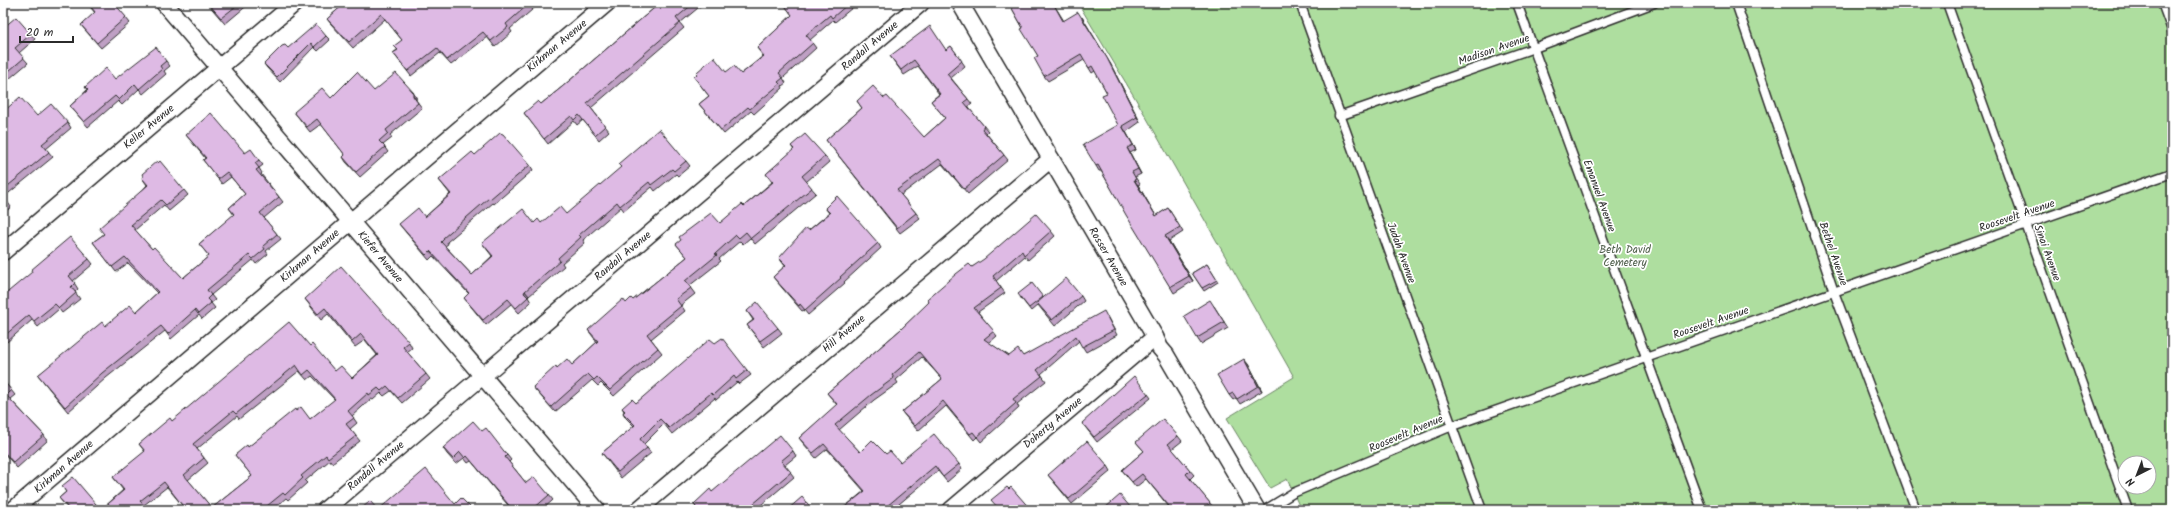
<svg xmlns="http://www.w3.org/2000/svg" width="2175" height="513" viewBox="0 0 2175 513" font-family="Kalam,sans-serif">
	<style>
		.green { fill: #aede9f; stroke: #6c8465; fill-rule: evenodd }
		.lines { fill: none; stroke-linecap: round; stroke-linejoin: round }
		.lane-casing { stroke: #2b2b2b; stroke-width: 11 }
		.street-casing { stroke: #2b2b2b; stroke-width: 19 }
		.lane { stroke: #fff; stroke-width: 8 }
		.street { stroke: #fff; stroke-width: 16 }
		.wall { fill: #bfa0c4; stroke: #2b2b2b; fill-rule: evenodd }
		.shaded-wall { fill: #9b82a0; stroke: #2b2b2b }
		.building { fill: #debae4; stroke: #2b2b2b; fill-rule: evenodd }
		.labels { text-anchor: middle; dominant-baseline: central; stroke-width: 3.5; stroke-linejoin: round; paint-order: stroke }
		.street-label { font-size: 11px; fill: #2b2b2b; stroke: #fff }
		.park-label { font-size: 11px; fill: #52614e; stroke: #fff }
	</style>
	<rect width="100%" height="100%" fill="#fff"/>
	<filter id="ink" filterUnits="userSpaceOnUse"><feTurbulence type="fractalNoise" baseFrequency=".025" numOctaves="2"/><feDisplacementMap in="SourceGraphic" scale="8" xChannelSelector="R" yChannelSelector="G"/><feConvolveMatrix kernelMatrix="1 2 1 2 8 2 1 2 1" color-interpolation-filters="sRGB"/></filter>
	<g filter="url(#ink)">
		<path class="green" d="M1078 3H2172V510H1301L1287 479 1270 488 1227 418 1294 377 1141 108ZM2125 463H2149V487H2125Z"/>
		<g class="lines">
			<g class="lane-casing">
				<g id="lane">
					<path d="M1300 3 1482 510"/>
					<path d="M1517 3 1702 510"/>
					<path d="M1736 3 1834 292 1916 510"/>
					<path d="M1947 3 2128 510"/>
					<path d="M2162 3 2172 30"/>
					<path d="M1339 116 1534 48 1654 3"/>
					<path d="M1265 510 1293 493 1452 426 2172 173"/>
				</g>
			</g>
			<g class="street-casing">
				<g id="street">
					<path d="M164 3 597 510"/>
					<path d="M960 3 1155 337 1160 348 1166 355 1257 510"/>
					<path d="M3 252 295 3"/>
					<path d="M13 510 607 3"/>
					<path d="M325 510 921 3"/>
					<path d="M638 510 1051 159"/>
					<path d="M951 510 1155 337"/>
				</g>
			</g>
			<use href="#lane" class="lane"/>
			<use href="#street" class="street"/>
		</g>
		<g class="wall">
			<path d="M87 3H114L130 23 101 48 85 30 81 25 95 13Z"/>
			<path d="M207 3H250L225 24Z"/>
			<path d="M345 3H540L510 29 512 32 495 47 487 37 451 65 440 53 411 76 393 53 397 50 402 40 385 19 353 48 331 24 327 19Z"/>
			<path d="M660 3H704L680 23 684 28 591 108 609 131 599 140 583 120 577 125 574 121 548 144 524 113 541 104 562 87Z"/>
			<path d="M783 3H858L835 22 833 20 810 40 816 48 783 78 786 83 782 86 783 88 754 114 751 111 724 134 699 104 709 96 694 77 726 72 741 74 763 56 757 48 792 15Z"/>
			<path d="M1009 3H1053L1064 21 1110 63 1140 122 1126 132 1136 150 1130 153 1141 174 1135 177 1140 184 1138 185 1156 216 1168 208 1183 232 1169 241 1193 281 1174 293 1101 171H1099L1096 166 1118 125 1107 93 1095 71 1092 73 1084 60 1048 81 1044 76 1038 56 1023 28Z"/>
			<path d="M3 28 31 34 35 39 19 53 28 63 3 84Z"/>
			<path d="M326 36 330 40 318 51 314 47 280 82 267 68 264 64 288 48Z"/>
			<path d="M951 46 965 66 951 78 972 104 968 107 988 131 986 133 1008 160 968 194 942 164 901 195 916 213 920 218 900 233 826 140 862 108 857 101 884 98 924 137 945 118 931 101 939 94 918 66 904 75 890 56 946 50Z"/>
			<path d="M166 61 170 66 164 71 166 74 143 94 139 89 122 105 118 101 88 127 70 106 87 90 85 87 115 79Z"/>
			<path d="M374 91 416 97V100L422 108 390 135 392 138 383 145 388 152 360 177 346 162 343 157 345 155 321 124 310 132 294 112Z"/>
			<path d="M3 112 37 116 68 123 71 128 46 149 53 157 4 197 11 207 3 214Z"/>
			<path d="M186 135 245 153 259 160 263 165 259 168 262 173 261 174 283 202 264 218 281 239 266 251 268 254 256 264 253 260 211 295 215 300 211 303 215 308 202 319 199 315 171 339 165 331 106 378 68 412 38 375 105 326 136 312 157 293 128 263 116 272 93 242 104 234 147 185 142 178 184 190 188 195 169 211 164 205 135 230 152 249 183 278 209 256 199 244 234 215 229 208 245 194 231 177 222 184 203 160 205 158Z"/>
			<path d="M791 146 825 156 829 162 806 182 816 193 755 244 750 238 743 244 740 241 719 259 721 261 689 286 695 294 681 305 685 311 651 339 662 353 614 396 601 383 598 386 592 380 555 412 537 392 533 387 557 368 572 365 597 342 588 330 626 303 633 300 687 257 676 244 720 223 744 206 772 182 766 174 794 150Z"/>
			<path d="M475 155 530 165 533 170 494 204 493 203 447 242 448 244 445 246 472 275 492 256 482 243 534 223H541L566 214 686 161 690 166 678 176 676 174 655 191 652 187 624 211 621 207 583 240 585 243 562 263 564 266 529 296 528 297 531 302 519 313 511 304 486 325 464 298 469 294 433 256 429 260 403 229 399 224 425 217 450 194 439 180Z"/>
			<path d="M825 208 878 243 881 248 844 282 845 283 808 315 804 310 802 311 777 282 773 277 785 266 779 258 809 230 829 213Z"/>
			<path d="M1051 231 1055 236 1028 260 1025 256 996 281 1005 293 978 312 997 336 989 343 1009 356H1023L1107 316 1117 335 1086 352 1079 341 1041 374 1046 381 1017 404 1019 408 981 442 977 437 974 440 946 406 918 431 906 417 902 412 942 379 922 357 896 380 898 383 874 400 839 430 860 452 886 454 900 462 959 464 962 469 947 482 938 471 892 510H841L864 491 827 449 816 458 803 443 799 438 837 405 827 393 900 330 929 303 927 299 972 267Z"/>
			<path d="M89 259 93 264 73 281 78 289 75 292 80 299 62 313 59 309 38 327 32 320 7 342 3 336V296Z"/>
			<path d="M1207 264 1218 282 1204 291 1192 273Z"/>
			<path d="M1081 296 1084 301 1055 326 1038 305 1031 311 1020 297 1043 298Z"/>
			<path d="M305 299 409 342 412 348 407 352 426 374 430 379 402 403 391 391 384 396 381 393 373 400 371 399 352 416 357 423 350 429 360 441 332 463 330 460 305 481 307 483 288 500 286 498 272 510H186L167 487 144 505 148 510H69L59 498 66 492 62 486 101 510 123 490 113 477 145 452 139 444 172 421 310 346 335 371 352 378 377 355 365 340 355 347 328 314 321 320ZM299 371 307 380 312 376 335 400 310 419 296 411 248 447 235 455 252 476 212 508 188 480 208 463 197 449 237 416 239 419Z"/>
			<path d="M1214 306 1228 328 1201 344 1197 338Z"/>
			<path d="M747 311 778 328 782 333 764 347 747 325 753 320Z"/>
			<path d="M715 343 747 370 751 375 739 384 737 382 716 400 715 398 672 434 664 424 644 444 651 453 621 478 602 453 634 426 626 418 623 413 624 411 622 408 636 403Z"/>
			<path d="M1248 364 1262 391 1240 404 1236 398 1233 400 1229 395Z"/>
			<path d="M3 380 15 395 10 399 44 435 47 441 17 468 3 452 4 440 3 439Z"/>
			<path d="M1148 394 1151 398 1097 442 1082 423Z"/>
			<path d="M482 431 507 455 511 460 509 462 526 483 549 495 553 500 542 510H512L471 461 468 463 464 458 456 464 447 454 443 448Z"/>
			<path d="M1178 436 1182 441 1172 449 1194 475 1190 479 1214 508 1211 510H1165L1169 507 1146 479 1136 487 1122 470 1144 451 1136 442Z"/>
			<path d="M793 451 796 456 785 465 794 477 755 510H693L696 507 694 504 712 492Z"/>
			<path d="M1108 466 1111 471 1072 504 1048 475Z"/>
		</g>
		<g class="shaded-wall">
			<path d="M1082 17 1110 63 1140 122 1137 117Z"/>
			<path d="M413 92 416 97V101L413 96Z"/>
			<path d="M1122 126 1126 132 1136 150 1133 145Z"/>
			<path d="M1127 148 1130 153 1141 174 1138 169Z"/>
			<path d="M1134 180 1138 185 1159 221 1156 216Z"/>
			<path d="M1165 236 1169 241 1193 281 1189 276Z"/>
			<path d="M525 291 529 296 528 297 524 293Z"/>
			<path d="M1244 359 1248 364 1262 391 1258 386Z"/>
		</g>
		<g class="building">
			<path d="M88 3H114L126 17 97 43 81 25 95 12Z"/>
			<path d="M208 3H240L221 18Z"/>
			<path d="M345 3H530L506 24 508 27 491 41 483 32 447 60 437 48 408 71 393 53 398 50 394 46 402 40 381 14 349 42 327 19Z"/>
			<path d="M660 3H694L676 18 680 23 587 103 605 126 595 135 579 115 574 120 571 116 544 139 524 113 538 101 541 104 562 87Z"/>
			<path d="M783 3H849L832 18 830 15 806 35 813 43 779 73 783 78 778 82 780 84 750 109 748 107 721 130 699 104 709 96 694 77 698 73 697 72 714 57 726 72 734 66 741 74 764 56 757 48 792 15Z"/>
			<path d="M1009 3H1053L1063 21 1078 12 1107 58 1137 117 1122 126 1133 145 1127 148 1138 169 1132 172 1136 179 1134 180 1156 216 1168 208 1180 227 1165 236 1189 276 1170 287 1126 215 1098 165 1096 166 1083 145 1118 125 1102 95 1107 93 1092 66 1089 68 1081 54 1044 76 1034 58 1038 56 1021 29 1023 28Z"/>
			<path d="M16 17 31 34 15 48 24 58 3 76V28Z"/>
			<path d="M316 24 326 36 314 47 311 43 277 77 264 64 282 46 285 45 288 48Z"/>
			<path d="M930 26 946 50 951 46 962 61 947 74 968 99 964 102 984 126 982 129 1004 155 964 189 939 159 897 190 916 213 897 228 826 140 862 108 857 101 873 86 884 98 887 96 924 137 945 118 931 101 940 94 914 60 901 70 890 56Z"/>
			<path d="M156 47 166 61 160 66 162 69 139 89 135 84 119 100 115 96 84 122 70 106 88 90 85 87 106 68 115 79Z"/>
			<path d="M357 72 374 91 396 73 413 92V96L418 103 386 130 388 133 379 141 385 147 356 172 343 157 345 155 317 119 307 127 294 112 322 88 331 98Z"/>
			<path d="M20 97 37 116 51 104 68 123 42 144 49 152 3 190V112Z"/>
			<path d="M211 113 245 153 251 149 259 160 255 163 259 168 256 170 279 197 260 213 277 234 263 246 265 249 253 259 249 255 207 290 211 295 207 299 211 303 198 314 195 310 168 334 161 326 102 373 65 407 38 375 102 322 105 326 130 305 136 312 158 292 125 257 112 267 93 242 104 234 99 228 148 185 142 178 143 176 142 174 157 161 158 163 160 161 184 190 166 205 161 200 131 225 152 249 154 247 183 278 209 256 199 244 234 214 229 208 245 194 227 172 218 179 203 160 206 158 186 135Z"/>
			<path d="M659 129 686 161 674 171 672 169 651 185 649 182 620 206 617 202 579 235 581 237 558 258 560 261 525 291 524 293 528 297 516 308 508 299 483 320 464 298 469 293 430 251 426 255 399 224 418 208 425 217 451 194 439 180 472 152 475 155 500 133 503 134 530 165 490 199 489 198 443 238 444 239 441 242 472 275 493 256 482 243 523 209 534 223 538 219 541 223 560 207 566 214 621 167 618 164Z"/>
			<path d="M805 134 825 156 802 176 812 188 751 238 746 232 739 238 736 235 715 254 717 255 685 281 691 288 676 299 681 306 647 334 658 348 610 390 597 377 594 380 588 374 551 407 533 387 556 366 557 368 567 359 572 365 598 341 588 330 623 299 626 303 631 298 633 300 687 257 676 244 681 240 679 237 711 213 720 223 742 204 744 206 773 182 766 174 794 149 791 146Z"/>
			<path d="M3 196 8 202 3 206Z"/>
			<path d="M837 196 878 243 840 277 841 278 805 310 800 304 799 306 773 277 786 265 779 258 806 228 809 230 830 213 825 208Z"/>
			<path d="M1036 214 1051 231 1024 255 1022 251 993 276 1001 288 974 308 994 331 984 339 1009 356 1018 349 1023 356 1104 311 1114 330 1082 347 1076 336 1037 370 1042 376 1013 399 1016 403 977 437 973 432 970 434 943 401 915 426 902 412 942 379 919 352 892 375 894 378 871 395 835 425 860 452 872 440 886 454 890 451 900 462 934 434 959 464 943 477 935 466 887 506 889 509 887 510H841L865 491 824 444 813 453 799 438 837 404 827 393 900 330 929 302 927 299 956 274 969 264 972 267 984 259Z"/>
			<path d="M70 237 89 259 69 276 75 283 71 287 76 293 59 308 55 304 34 321 29 315 4 336 3 335V296L32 272 31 270Z"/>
			<path d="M1207 264 1217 280 1202 288 1192 273Z"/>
			<path d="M341 266 409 342 403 347 426 374 398 398 387 386 381 391 378 388 369 395 368 393 348 411 354 418 346 424 356 436 328 458 326 455 301 476 303 478 285 495 283 493 262 510H186L164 482 140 501 148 510H70L59 498 66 492 62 486 73 477 101 510 124 490 113 477 145 451 139 444 170 418 172 421 289 322 310 346 312 344 335 371 341 366 352 378 378 355 361 334 352 342 325 308 318 314 305 299ZM296 365 303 375 309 370 335 399 310 419 301 407 296 411 295 409 248 447 247 445 235 455 252 476 212 508 184 475 204 458 193 444 233 411 236 414Z"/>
			<path d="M1066 278 1081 296 1052 320 1037 303Z"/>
			<path d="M1032 283 1043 297 1029 308 1018 294Z"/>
			<path d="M1210 300 1224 322 1197 338 1184 316Z"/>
			<path d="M757 302 778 328 760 341 747 325 754 320 747 311Z"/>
			<path d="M722 338 747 370 736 379 734 376 713 395 711 393 669 428 660 419 640 439 647 448 618 472 602 453 635 425 623 413 625 411 622 408 632 399 636 403 710 339 715 343Z"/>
			<path d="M1244 359 1258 386 1237 399 1233 393 1229 395 1217 375Z"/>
			<path d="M1134 376 1148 394 1094 437 1082 423Z"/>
			<path d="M3 380 11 390 6 395 44 435 13 462 3 451V440L4 439 3 438Z"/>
			<path d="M1163 419 1178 436 1168 444 1190 470 1186 474 1210 503 1202 510H1165L1169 506 1142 474 1132 482 1122 470 1144 451 1136 442Z"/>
			<path d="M473 421 482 431 486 428 507 455 505 457 526 483 534 477 549 495 532 510H513L467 456 465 458 460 452 453 459 443 448Z"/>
			<path d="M780 435 793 451 781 461 791 472 746 510H693L696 507 694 504 710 489 712 492Z"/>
			<path d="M1087 441 1108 466 1069 499 1048 475Z"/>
			<path d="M426 469 455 504 461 498 473 510H360L370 501 378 510Z"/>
			<path d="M1007 487 1009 489 1011 487 1031 510H998L999 509 991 500Z"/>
			<path d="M1120 495 1131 508 1128 510H1107L1105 508Z"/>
			<path d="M802 497 813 510H787Z"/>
		</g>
	</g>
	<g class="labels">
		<g class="street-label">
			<text transform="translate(557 46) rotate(-40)">Kirkman Avenue</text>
			<text transform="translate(870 46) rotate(-40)">Randall Avenue</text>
			<text transform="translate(1494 50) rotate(-19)">Madison Avenue</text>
			<text transform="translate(149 127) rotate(-40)">Keller Avenue</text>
			<text transform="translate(1599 196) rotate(70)">Emanuel Avenue</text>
			<text transform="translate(2017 216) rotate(-19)">Roosevelt Avenue</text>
			<text transform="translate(1401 253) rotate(70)">Judah Avenue</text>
			<text transform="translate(2047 253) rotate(70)">Sinai Avenue</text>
			<text transform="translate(1833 254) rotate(71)">Bethel Avenue</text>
			<text transform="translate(310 256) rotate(-41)">Kirkman Avenue</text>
			<text transform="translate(623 256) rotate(-40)">Randall Avenue</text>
			<text transform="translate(380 257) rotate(50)">Kiefer Avenue</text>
			<text transform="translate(1108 257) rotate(60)">Rosser Avenue</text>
			<text transform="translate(1711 323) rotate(-19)">Roosevelt Avenue</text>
			<text transform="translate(844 334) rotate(-40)">Hill Avenue</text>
			<text transform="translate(1053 423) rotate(-40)">Doherty Avenue</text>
			<text transform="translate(1406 434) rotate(-23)">Roosevelt Avenue</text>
			<text transform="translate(376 466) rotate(-40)">Randall Avenue</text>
			<text transform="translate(64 467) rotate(-41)">Kirkman Avenue</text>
		</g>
		<g class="park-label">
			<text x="1625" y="250">Beth David<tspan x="1625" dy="13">Cemetery</tspan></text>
		</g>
	</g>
	<rect width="2175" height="513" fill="none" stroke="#fff" stroke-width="16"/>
	<rect x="8" y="8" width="2159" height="497" fill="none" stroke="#2b2b2b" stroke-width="1.5" filter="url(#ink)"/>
	<g transform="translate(2137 475) rotate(222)"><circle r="19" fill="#ffffff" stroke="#aaaaaa"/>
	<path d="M0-3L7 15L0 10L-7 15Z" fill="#2b2b2b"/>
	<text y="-6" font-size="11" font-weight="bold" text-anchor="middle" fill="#2b2b2b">N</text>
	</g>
	<path d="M20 36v6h53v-6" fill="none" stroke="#2b2b2b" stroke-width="2"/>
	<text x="26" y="36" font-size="12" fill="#2b2b2b" stroke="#ffffff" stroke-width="3" paint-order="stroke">20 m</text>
</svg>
